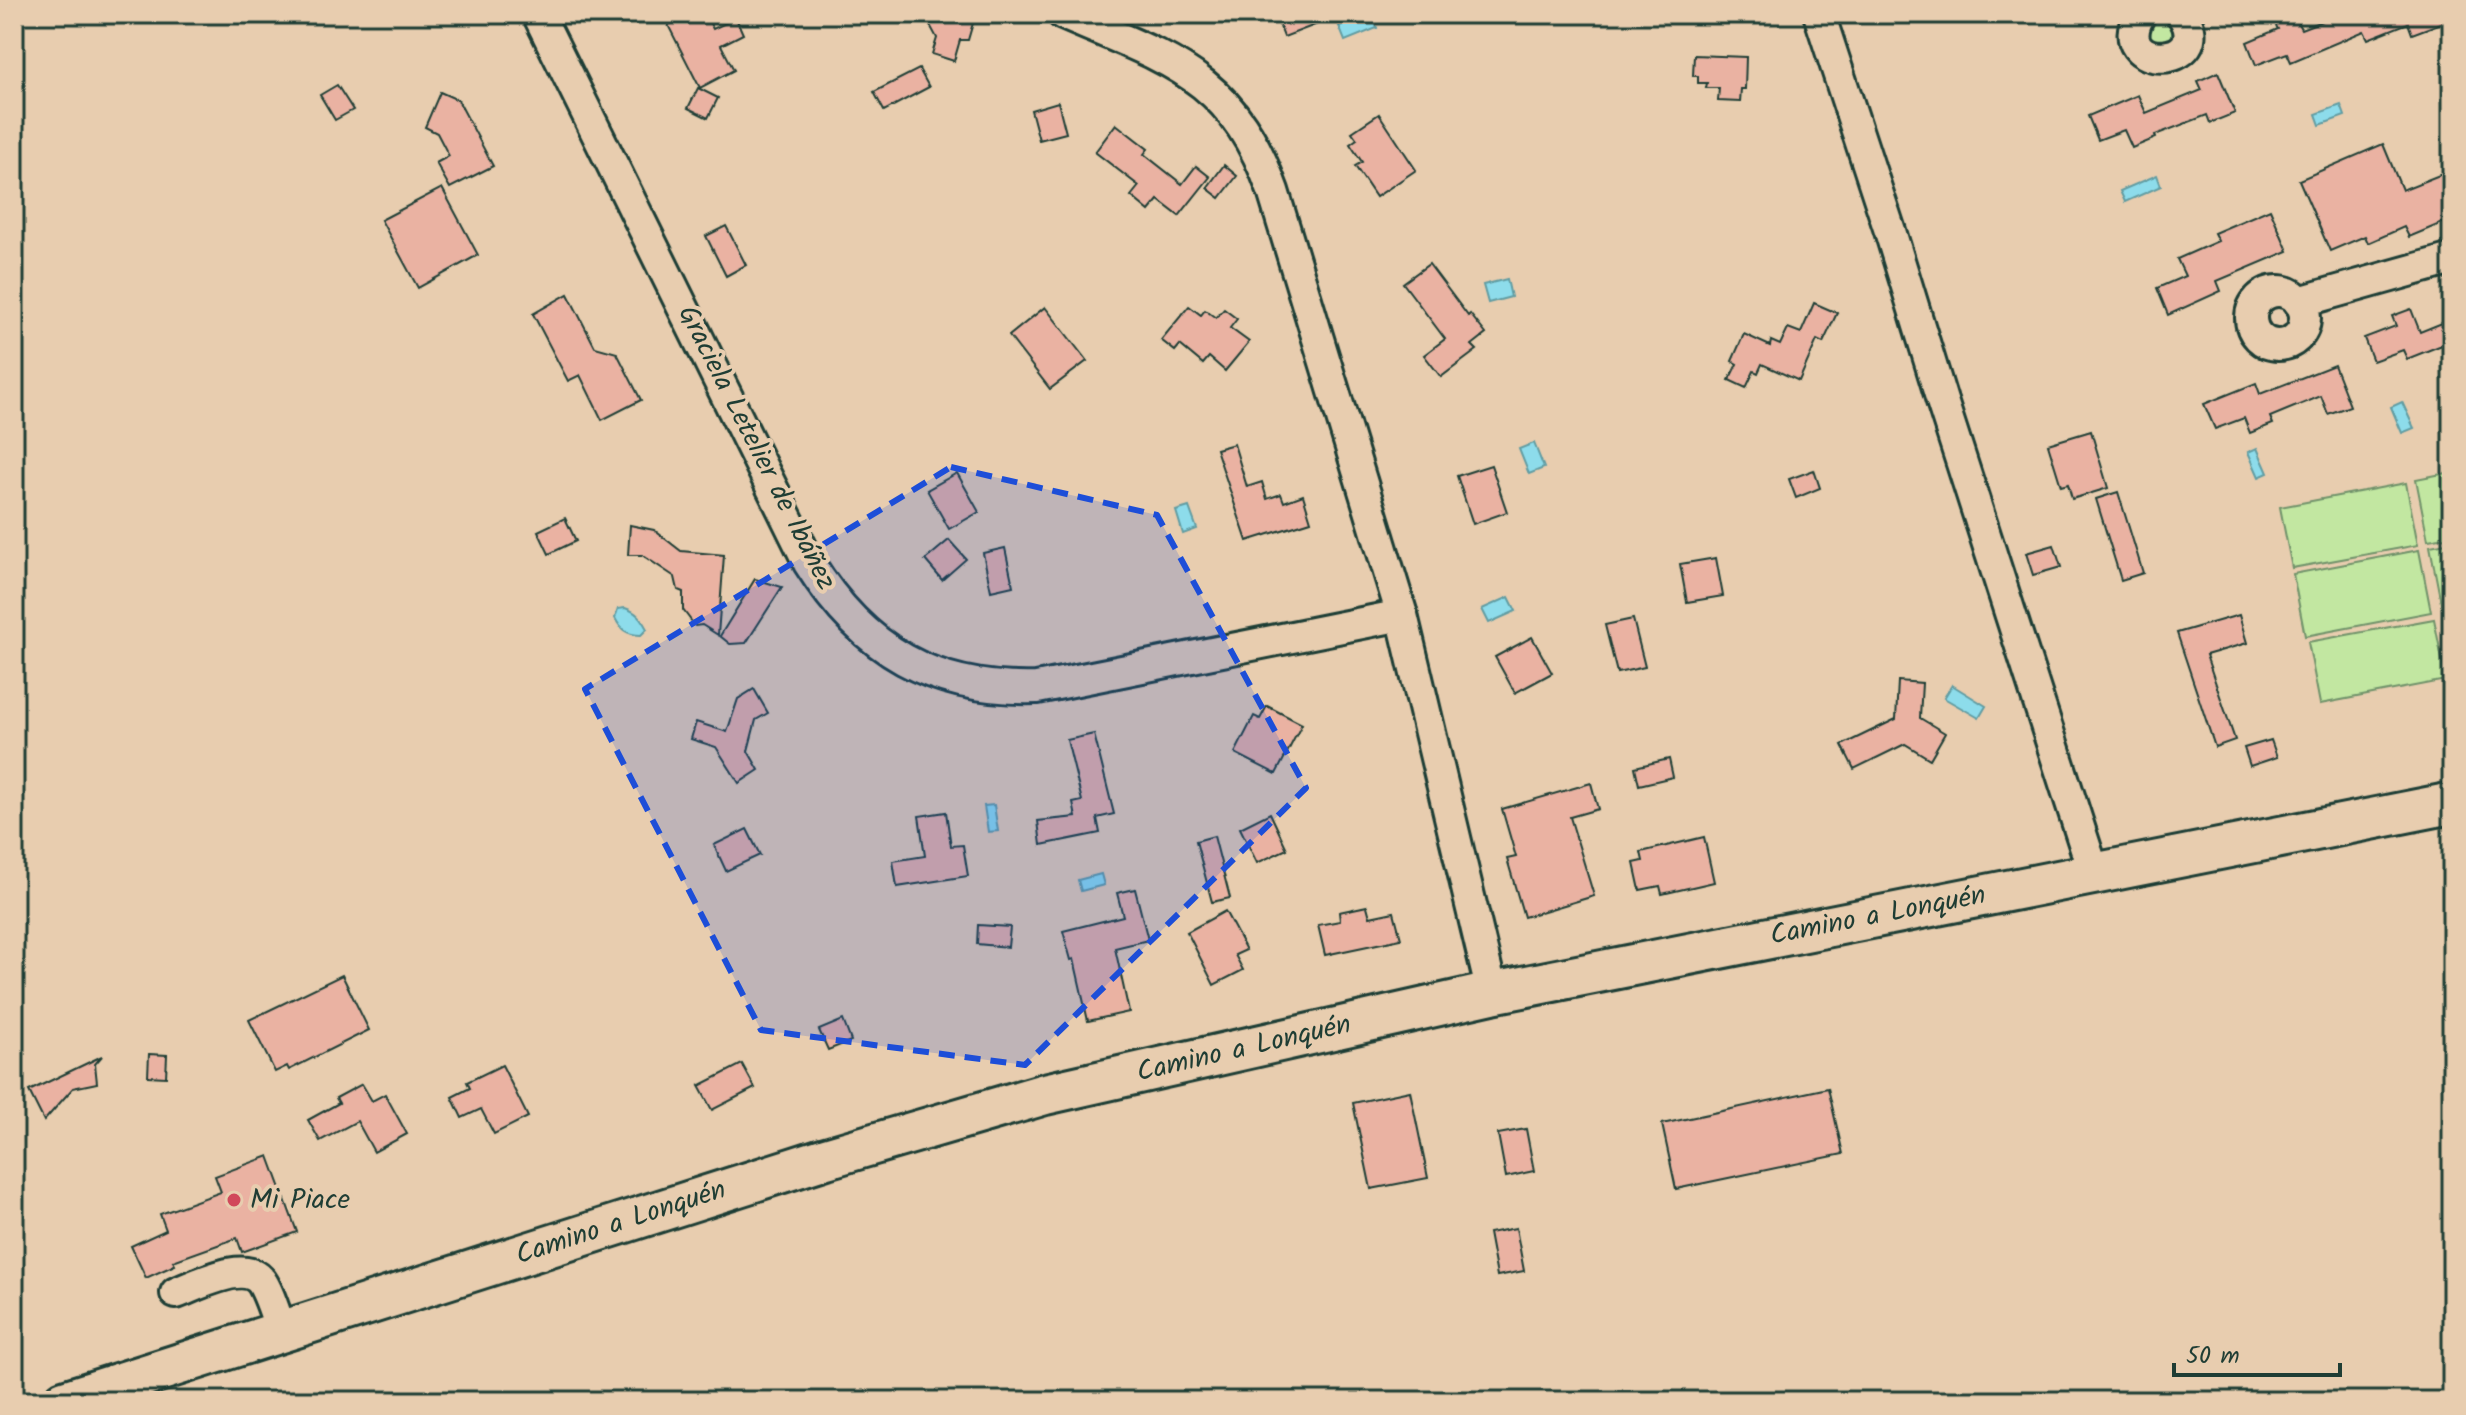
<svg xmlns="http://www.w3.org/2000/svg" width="2466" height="1415" viewBox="0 0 2466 1415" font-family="Kalam,sans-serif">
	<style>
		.green { fill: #c2e7a1; stroke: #70926a; stroke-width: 2 }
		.water { fill: #8ddceb; stroke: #619ca2; stroke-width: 2 }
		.building { fill: #eab2a2; stroke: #1f3d34; stroke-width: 2 }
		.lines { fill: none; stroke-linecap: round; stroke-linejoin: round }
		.minor-casing { stroke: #1f3d34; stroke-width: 36 }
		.major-casing { stroke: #1f3d34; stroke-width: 46 }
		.minor { stroke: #e8cdaf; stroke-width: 30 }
		.major { stroke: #e8cdaf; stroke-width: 40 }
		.marked { fill: #1d4ed8; fill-opacity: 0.2; stroke: #1d4ed8; stroke-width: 6; stroke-dasharray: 16 10; stroke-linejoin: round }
		.poi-dot { fill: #d1495b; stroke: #e8cdaf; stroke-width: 3 }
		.labels { text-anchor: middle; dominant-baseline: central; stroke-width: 8; stroke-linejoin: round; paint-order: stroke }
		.street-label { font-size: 28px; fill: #1f3d34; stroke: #e8cdaf }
		.poi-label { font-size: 28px; fill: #1f3d34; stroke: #e8cdaf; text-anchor: start }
	</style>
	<rect width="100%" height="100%" fill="#e8cdaf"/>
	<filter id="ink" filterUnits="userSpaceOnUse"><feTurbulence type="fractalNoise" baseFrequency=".0125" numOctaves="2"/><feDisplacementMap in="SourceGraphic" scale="16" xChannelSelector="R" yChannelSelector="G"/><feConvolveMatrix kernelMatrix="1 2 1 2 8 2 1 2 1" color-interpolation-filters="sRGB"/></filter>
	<g filter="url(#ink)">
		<g class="green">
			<circle cx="2160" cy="30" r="13"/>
			<path d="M2452 472V536L2428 540 2416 479Z"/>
			<path d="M2406 483 2418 545 2292 568 2280 507Z"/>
			<path d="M2452 542V606L2442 608 2430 546Z"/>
			<path d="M2419 550 2431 612 2305 636 2293 574Z"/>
			<path d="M2434 619 2446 680 2320 704 2308 642Z"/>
		</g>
		<g class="water">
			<path d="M1368 14H1372L1377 28 1345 41 1339 26Z"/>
			<path d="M2341 105 2345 116 2320 125 2316 114Z"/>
			<path d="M2157 175 2161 186 2125 202 2120 191Z"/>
			<path d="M1507 279 1511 297 1488 303 1483 285Z"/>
			<path d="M2402 402 2414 428 2402 433 2391 407Z"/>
			<path d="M1534 443 1544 468 1529 474 1519 449Z"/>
			<path d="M2257 448 2268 473 2259 477 2248 452Z"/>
			<path d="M1189 507 1197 529 1183 534 1176 511Z"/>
			<path d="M1509 597 1516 611 1489 623 1482 609Z"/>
			<path d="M625 608C637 612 641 618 647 629L641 635C627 635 621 630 615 618L618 609Z"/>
			<path d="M1952 685 1986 706 1979 718 1944 698Z"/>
			<path d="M994 805 998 831 988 832 984 806Z"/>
			<path d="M1101 874 1104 885 1081 891 1078 880Z"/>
		</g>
		<g class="building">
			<path d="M688 14H705L713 29 736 18 743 34 721 45 734 70 700 88 668 25Z"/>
			<path d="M924 14H953L955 18 973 23 968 40H960L954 61 932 54 937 38Z"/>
			<path d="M1275 14H1341V15L1284 37Z"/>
			<path d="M2293 14 2301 29 2340 14H2452V19L2412 34 2408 23 2368 39 2364 31 2291 62 2287 53 2256 65 2247 42 2278 29 2274 22Z"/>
			<path d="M1694 55 1746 57 1745 89H1741L1740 102 1718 101 1719 88H1706L1707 83H1698V76H1693Z"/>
			<path d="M919 69 929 87 884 111 874 92Z"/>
			<path d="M2218 72 2235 113 2210 123 2207 115 2155 135 2156 138 2132 148 2124 130 2098 140 2088 116 2138 95 2146 113 2202 90 2198 81Z"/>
			<path d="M337 85 353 110 335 120 320 95Z"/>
			<path d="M698 88 718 98 708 118 688 108Z"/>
			<path d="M440 92 458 100 493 166 450 188 436 163 449 156 437 133 425 127Z"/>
			<path d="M1058 102 1066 133 1039 140 1031 110Z"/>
			<path d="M1379 114 1416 170 1376 197 1355 166 1362 162 1350 144 1357 139 1352 132Z"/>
			<path d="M1116 124 1148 149 1144 154 1182 184 1196 166 1210 177 1179 216 1158 200 1149 211 1131 196 1139 186 1095 152Z"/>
			<path d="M2383 144 2402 190 2452 170V219L2409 237 2404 227 2368 243 2365 236 2330 251 2299 180Z"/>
			<path d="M1224 165 1237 176 1220 198 1207 188Z"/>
			<path d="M442 188 478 255 418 288 381 220Z"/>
			<path d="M2270 209 2288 251 2217 281 2221 291 2168 315 2157 288 2185 276 2177 259 2218 241 2214 233Z"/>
			<path d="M726 226 746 265 726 276 706 236Z"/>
			<path d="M1429 264 1468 316 1470 314 1486 334 1472 345 1477 350 1441 377 1424 355 1445 339 1403 283Z"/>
			<path d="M568 294 595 347 617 353 641 400 602 420 580 375 568 381 533 314Z"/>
			<path d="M1814 303 1837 313 1823 343 1817 340 1799 381 1762 364 1758 373 1754 371 1746 388 1729 380 1737 364 1732 361 1744 334 1770 346 1771 341 1780 345 1788 328 1801 333Z"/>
			<path d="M1189 306 1201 315 1205 310 1216 318 1224 309 1237 319 1230 328 1249 342 1225 371 1209 357 1203 364 1180 345 1175 351 1161 340Z"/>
			<path d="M1045 307 1087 361 1050 389 1009 336Z"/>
			<path d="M2411 309 2420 332 2452 319V341L2407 359 2403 350 2373 361 2364 338 2396 326 2392 316Z"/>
			<path d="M2334 365 2350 406 2328 414 2321 396 2270 417 2273 424 2250 433 2244 418 2215 429 2204 404 2256 383 2260 394Z"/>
			<path d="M2091 431 2108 488 2072 499 2068 484 2061 486 2048 444Z"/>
			<path d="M1234 444 1247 487 1262 482 1267 499 1281 494 1284 502 1303 495 1311 521 1247 541 1216 449Z"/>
			<path d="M1491 465 1507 512 1473 524 1457 476Z"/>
			<path d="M1814 470 1820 488 1796 498 1789 479Z"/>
			<path d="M957 473 979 512 949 529 927 490Z"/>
			<path d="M2118 492 2143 573 2121 580 2096 499Z"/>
			<path d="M565 518 576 541 549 554 538 531Z"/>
			<path d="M630 525 654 530 681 551 724 555 718 635 702 625 695 626 683 610V592L678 590 675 577 642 555H628Z"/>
			<path d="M949 540 966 559 942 580 925 560Z"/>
			<path d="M2054 545 2061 567 2033 575 2026 553Z"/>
			<path d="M1005 548 1013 586 991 591 983 553Z"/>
			<path d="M1716 558 1723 596 1687 602 1680 564Z"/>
			<path d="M755 579 782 587 746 643 730 644 720 636Z"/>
			<path d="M2239 615 2247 643 2206 655 2235 740 2215 747 2177 633Z"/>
			<path d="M1633 619 1645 667 1617 673 1605 625Z"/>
			<path d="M1532 637 1552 673 1515 693 1495 657Z"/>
			<path d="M1898 681 1922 683 1920 718 1945 733 1930 759 1905 744 1854 769 1842 745 1896 719Z"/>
			<path d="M754 689 768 713 756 720 748 751 759 770 739 783 716 747 691 739 696 722 727 732 738 699Z"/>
			<path d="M1267 706 1302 724 1276 774 1235 753 1254 716 1260 719Z"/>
			<path d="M1094 734 1114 814 1097 818 1100 833 1041 845 1038 821 1076 817 1073 803 1082 801 1067 740Z"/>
			<path d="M2271 740 2277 757 2250 766 2244 748Z"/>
			<path d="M1669 759 1673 777 1639 785 1635 767Z"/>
			<path d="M1591 783 1598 809 1570 817 1594 896 1524 917 1507 859 1516 857 1502 809Z"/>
			<path d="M946 812 951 846 963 845 968 876 897 887 893 861 925 856 919 816Z"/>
			<path d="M1270 813 1287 849 1257 863 1240 828Z"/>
			<path d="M747 829 760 855 726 871 714 845Z"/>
			<path d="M1214 836 1230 898 1212 902 1196 841Z"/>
			<path d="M1704 837 1714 882 1662 894 1660 886 1640 890 1634 863 1643 861 1641 852Z"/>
			<path d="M1135 889 1148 940 1115 948 1129 1012 1088 1021 1074 959 1071 960 1063 931 1123 916 1117 893Z"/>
			<path d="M1367 906 1370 917 1394 912 1401 939 1325 955 1318 925 1340 921 1339 912Z"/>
			<path d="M1225 911 1246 950 1235 955 1243 970 1214 985 1187 932Z"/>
			<path d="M978 925 1010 927 1008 947 977 944Z"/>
			<path d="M342 975 369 1030 289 1070 287 1066 275 1072 249 1020Z"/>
			<path d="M843 1020 851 1041 828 1050 819 1030Z"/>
			<path d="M149 1054 167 1055 166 1077 148 1076Z"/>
			<path d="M102 1056 95 1064 97 1083 73 1088 44 1121 29 1091Z"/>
			<path d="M742 1064 755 1088 712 1110 699 1086Z"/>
			<path d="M502 1065 528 1117 494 1134 481 1109 462 1118 452 1097 470 1088 467 1082Z"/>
			<path d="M362 1084 372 1101 385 1094 407 1134 374 1152 357 1121 320 1141 308 1120 339 1103 336 1098Z"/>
			<path d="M1828 1088 1843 1154 1676 1189 1662 1124Z"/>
			<path d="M1410 1091 1428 1178 1371 1189 1353 1103Z"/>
			<path d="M1526 1129 1534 1171 1506 1177 1498 1134Z"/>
			<path d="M269 1156 297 1232 242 1252 237 1238 173 1261 175 1265 146 1278 131 1246 166 1230 160 1214 221 1192 215 1176Z"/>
			<path d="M1516 1228 1524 1271 1497 1276 1489 1233Z"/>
		</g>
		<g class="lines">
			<g class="minor-casing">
				<g id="minor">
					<path d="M538 14 809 563C864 651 933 691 1037 688L1402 615"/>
					<path d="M1063 14C1168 60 1231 73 1273 191L1402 615 1492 993"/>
					<path d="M1819 14 1890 231 1942 401 2094 874"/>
					<path d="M2140 14C2106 73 2219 69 2182 14"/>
					<circle cx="2278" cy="318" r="27"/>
					<path d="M2299 302 2452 259"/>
					<path d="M176 1293C198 1285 248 1257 263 1284 271 1298 276 1316 281 1331"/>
				</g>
			</g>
			<g class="major-casing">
				<path id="major" d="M64 1401 826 1158 1045 1094 1492 993 2452 803"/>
			</g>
			<use href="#minor" class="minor"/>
			<use href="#major" class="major"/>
		</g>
	</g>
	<path class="marked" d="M951 467 1157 515 1306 788 1025 1065 761 1030 585 689Z"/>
	<circle class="poi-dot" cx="234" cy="1200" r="8"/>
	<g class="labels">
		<g class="street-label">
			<text transform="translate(756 448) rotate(63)">Graciela Letelier de Ibáñez</text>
			<text transform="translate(1878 916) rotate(-11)">Camino a Lonquén</text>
			<text transform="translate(1244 1049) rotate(-13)">Camino a Lonquén</text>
			<text transform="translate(621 1223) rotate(-18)">Camino a Lonquén</text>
		</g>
		<g class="poi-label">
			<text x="250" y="1200">Mi Piace</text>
		</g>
	</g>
	<rect width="2466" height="1415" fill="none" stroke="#e8cdaf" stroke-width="48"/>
	<rect x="24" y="24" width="2418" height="1367" fill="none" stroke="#1f3d34" stroke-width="3" filter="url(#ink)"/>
	<path d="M2174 1363v12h166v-12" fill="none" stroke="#1f3d34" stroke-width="4"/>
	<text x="2186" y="1363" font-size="24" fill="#1f3d34" stroke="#e8cdaf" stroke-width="6" paint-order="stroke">50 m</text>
</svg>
